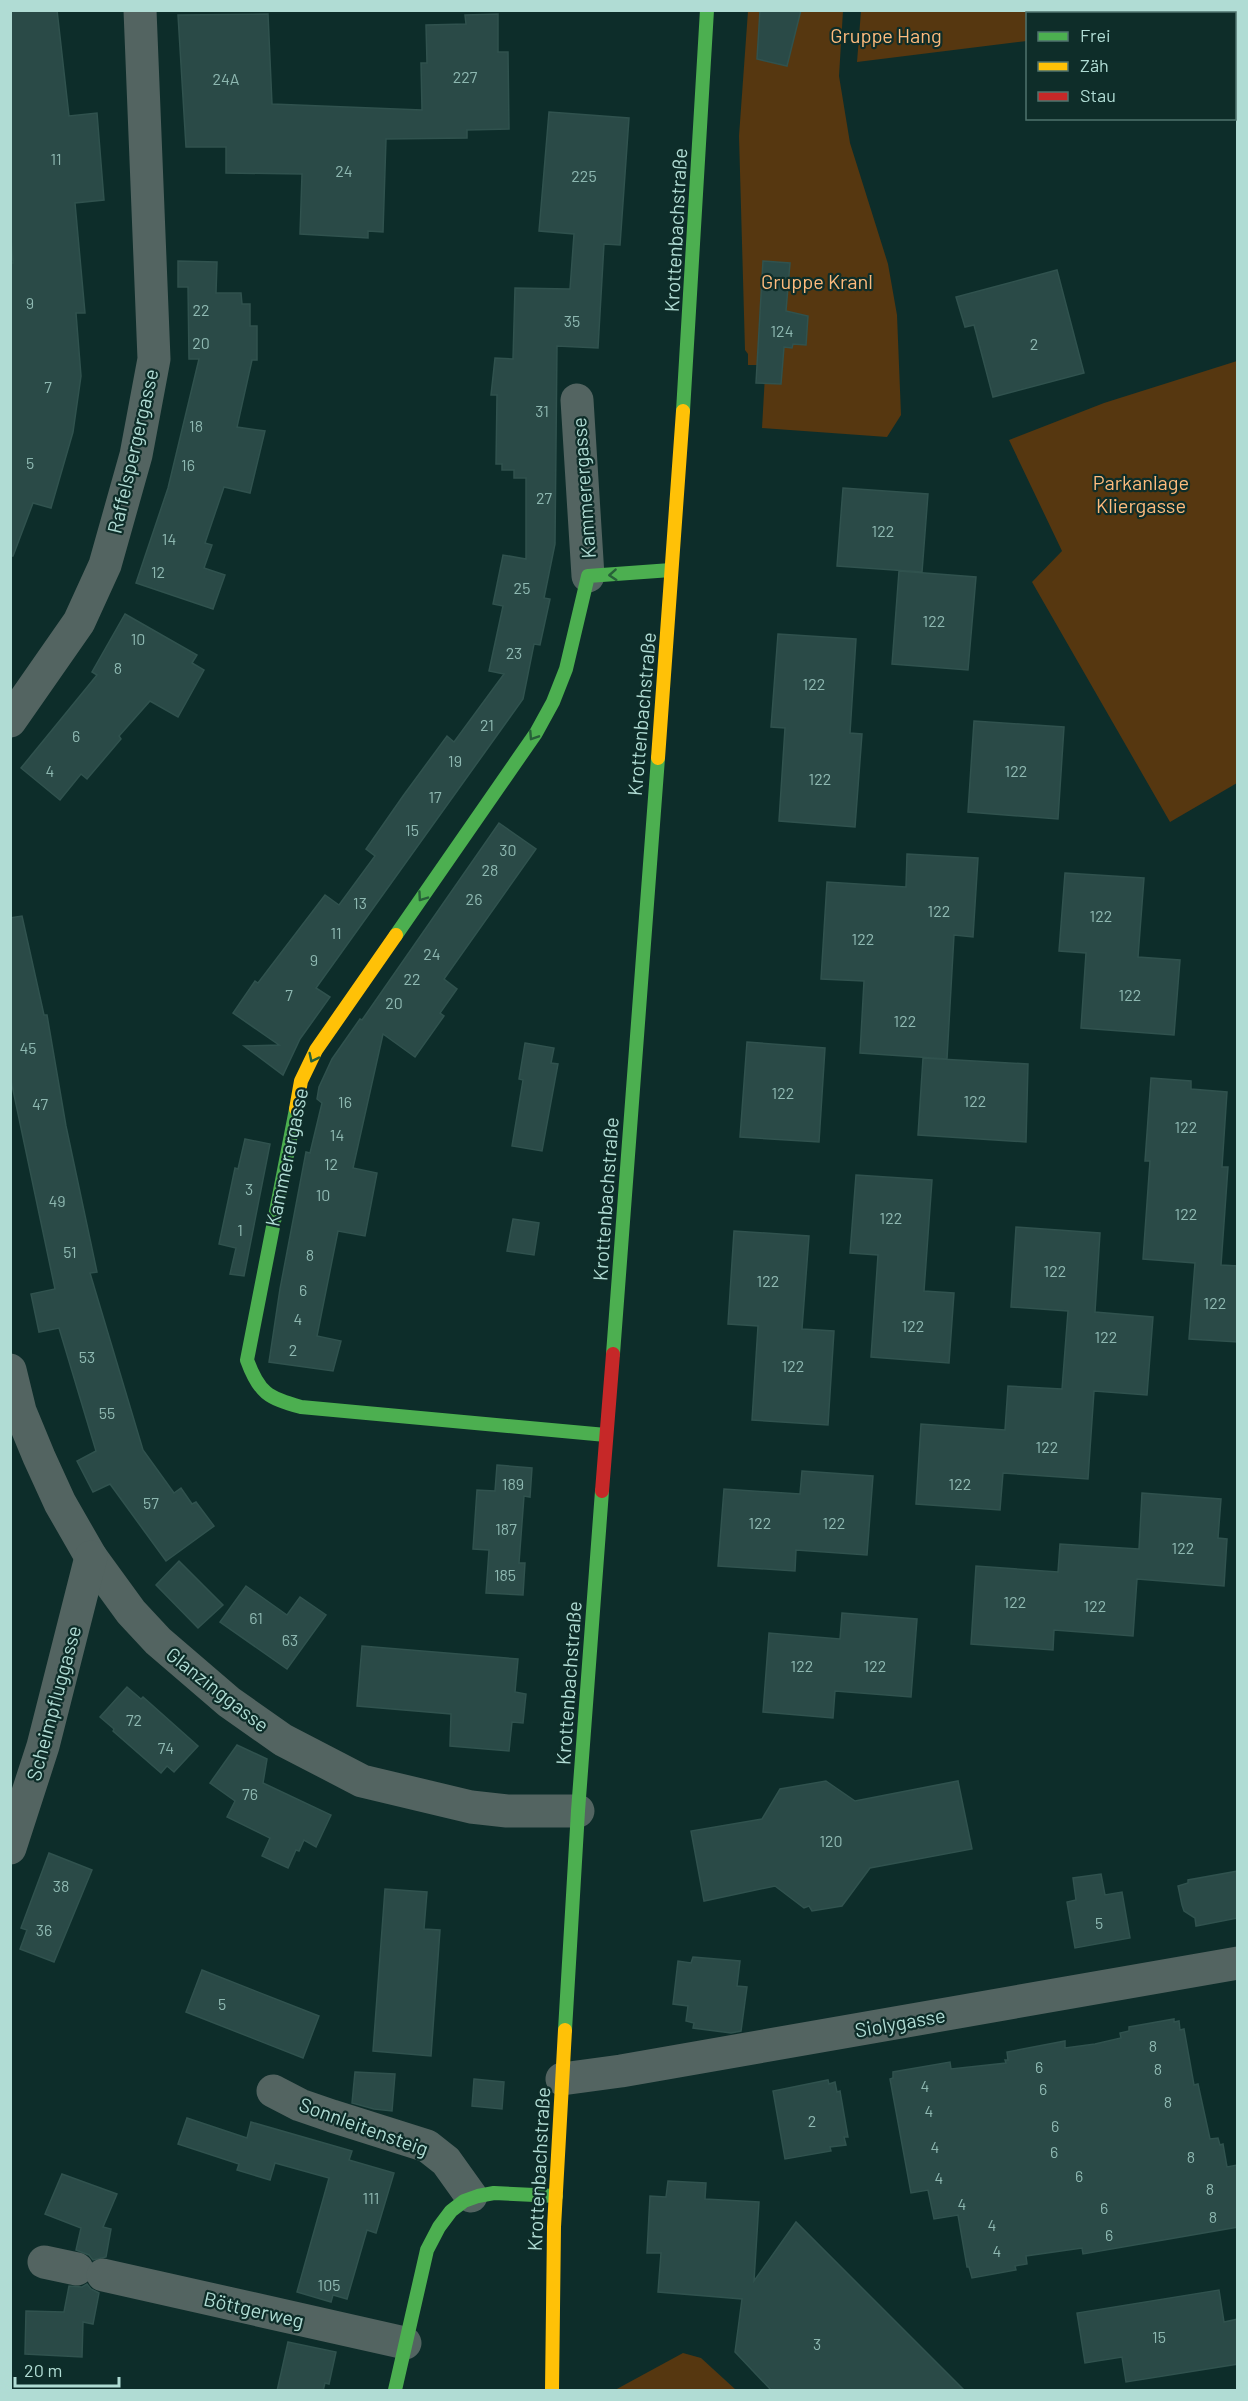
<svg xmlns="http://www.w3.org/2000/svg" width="1248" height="2401" viewBox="0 0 1248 2401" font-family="Barlow,sans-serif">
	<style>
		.green { fill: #563710 }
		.building { fill: #2a4a47; stroke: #30524e; stroke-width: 1.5 }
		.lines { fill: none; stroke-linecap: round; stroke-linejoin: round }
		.street { stroke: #536461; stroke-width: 33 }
		.fast { stroke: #4caf50; stroke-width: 14 }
		.slow { stroke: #ffc107; stroke-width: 14 }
		.jam { stroke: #c62828; stroke-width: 14 }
		.oneway { stroke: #276139 }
		.labels { text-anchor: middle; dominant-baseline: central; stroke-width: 4.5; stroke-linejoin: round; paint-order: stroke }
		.number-label { font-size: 16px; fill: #8eb8b1 }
		.park-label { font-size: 20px; fill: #febb7d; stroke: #0e2d29 }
		.street-label { font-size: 20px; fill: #b0dcd4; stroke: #0e2d29 }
	</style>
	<rect width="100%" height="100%" fill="#0d2d2a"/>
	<g class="green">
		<path d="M748 11H843L839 76 850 143 888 264 897 315 901 415 887 437 762 428 765 375 759 365H748V354L745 350 739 136Z"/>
		<path d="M861 11 1237 10 1238 15 1028 14 1027 41 857 62Z"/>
		<path d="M1237 361V783L1170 822 1032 582 1062 551 1009 440 1104 403Z"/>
		<path d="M683 2353 701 2358 736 2390H615Z"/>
	</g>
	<g class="building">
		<path d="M10 10H57L69 116 97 113 104 200 75 203 85 313H76L81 376 73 432 51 508 33 503 13 556H10V263H13L10 225Z"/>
		<path d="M760 10H801L787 66 757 59Z"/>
		<path d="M268 14 272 104 422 110 421 63H427L426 25 466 24 465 15 498 14V52H508L509 129 467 130V138L386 139 383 232 368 231V238L300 234 302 174 226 173V147H186L178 15Z"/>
		<path d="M549 112 629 118 620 245 604 244 598 348 557 346 555 544 544 598 550 599 540 645 534 644 523 699 316 988 330 997 300 1039 283 1075 244 1046 279 1045 233 1013 255 981 258 983 325 895 339 905 375 856 366 849 403 796 447 736 454 742 504 674 489 671 503 606 493 604 503 555 526 559V478H514V470H502V464H496L497 395H491L495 358 513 359 515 288 570 289 574 234 539 231Z"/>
		<path d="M178 261 217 262 216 293H241L242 304H250V326H257V360H252L237 427 265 431 250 493 224 487 205 543 212 545 204 568 225 575 213 609 136 583 168 488 199 359H189L188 287H178Z"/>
		<path d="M763 261 790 263 786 311 808 316 806 345 793 344 792 348 784 347 781 384 756 383Z"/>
		<path d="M1057 270 1084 373 993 397 974 325 965 327 956 297Z"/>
		<path d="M843 488 928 494 922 572 837 566Z"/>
		<path d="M899 571 976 577 968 670 892 664Z"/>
		<path d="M125 614 197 655 192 663 204 670 178 717 150 701 119 736 121 739 87 779 81 774 60 800 21 768 97 675 92 672Z"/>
		<path d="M778 634 856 639 850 733 862 734 855 827 779 821 785 728 771 727Z"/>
		<path d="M974 721 1064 727 1058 819 968 812Z"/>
		<path d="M499 823 536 849 444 979 457 989 440 1013 444 1016 415 1057 383 1034 353 1168 377 1173 365 1236 338 1231 317 1336 341 1341 333 1371 269 1362 280 1289 306 1152 310 1153 322 1103 317 1099 319 1087 332 1059 360 1019 362 1020Z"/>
		<path d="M907 854 978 858 973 937 954 935 947 1059 860 1053 864 981 821 979 827 882 906 887Z"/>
		<path d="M1065 873 1144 878 1138 957 1180 960 1174 1035 1081 1028 1086 953 1059 951Z"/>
		<path d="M22 916 44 1015H47L66 1126 97 1272 90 1273 143 1450 174 1493 181 1488 192 1504 196 1502 214 1526 166 1561 110 1484 93 1492 77 1461 96 1451 59 1328 39 1332 31 1294 55 1289 10 1076V918Z"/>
		<path d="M747 1042 825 1048 819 1142 740 1137Z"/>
		<path d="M525 1043 554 1048 551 1063 558 1064 542 1151 512 1146 523 1080 519 1079Z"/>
		<path d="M923 1058 1028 1064 1026 1142 918 1135Z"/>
		<path d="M1151 1078 1191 1081V1089L1227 1092 1222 1167H1228L1221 1265 1238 1266V1342L1189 1339 1195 1263 1143 1259 1150 1161H1145Z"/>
		<path d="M245 1139 270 1144 244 1276 230 1274 236 1248 219 1244 235 1168 238 1169Z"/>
		<path d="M856 1175 932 1180 924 1291 954 1293 949 1363 871 1357 878 1255 850 1253Z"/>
		<path d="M513 1219 539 1223 534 1255 507 1251Z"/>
		<path d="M1016 1227 1100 1233 1095 1312 1153 1317 1147 1395 1094 1391 1088 1479 1003 1473 1000 1510 916 1504 921 1424 1005 1430 1008 1386 1062 1389 1068 1311 1011 1307Z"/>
		<path d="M734 1231 809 1236 802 1329 834 1331 828 1425 752 1420 758 1326 728 1324Z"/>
		<path d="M497 1465 532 1468 530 1497 524 1496 519 1563H525L523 1595 486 1593 489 1550 473 1549 477 1490 495 1491Z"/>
		<path d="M802 1471 873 1476 867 1555 796 1550 795 1571 718 1566 724 1489 800 1494Z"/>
		<path d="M1142 1493 1221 1499 1218 1538 1227 1539 1224 1586 1137 1579 1133 1636 1054 1630 1053 1650 971 1644 976 1566 1058 1572 1060 1544 1139 1549Z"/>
		<path d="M179 1561 223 1605 198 1628 156 1585Z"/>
		<path d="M246 1586 287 1615 300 1597 326 1615 287 1669 220 1622Z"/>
		<path d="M842 1613 917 1619 911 1697 835 1691 833 1718 763 1712 769 1633 840 1639Z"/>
		<path d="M362 1646 518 1659 515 1692 526 1694 523 1723 512 1722 509 1751 450 1746 451 1714 357 1706Z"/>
		<path d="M127 1687 141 1699 143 1697 198 1746 174 1772 167 1766 161 1773 113 1731 114 1729 100 1717Z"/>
		<path d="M237 1745 267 1759 263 1783 331 1815 316 1847 304 1840 299 1851 296 1850 288 1868 262 1856 270 1838 227 1817 235 1801 210 1783Z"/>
		<path d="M826 1781 855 1801 958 1781 972 1849 870 1868 842 1906 812 1911 809 1906 804 1908 775 1886 704 1901 691 1831 762 1819 780 1789Z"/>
		<path d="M49 1853 92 1870 54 1962 20 1949 27 1930 21 1928Z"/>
		<path d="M1238 1871V1918L1196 1926 1195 1918 1184 1911 1182 1905 1178 1886 1188 1883V1880Z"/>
		<path d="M1101 1874 1105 1895 1122 1892 1130 1938 1075 1948 1067 1902 1076 1900 1073 1878Z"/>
		<path d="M385 1889 427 1892 424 1929 440 1930 431 2056 373 2051Z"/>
		<path d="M693 1957 740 1961 737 1986 747 1987 741 2031 731 2033 693 2028 694 2023 686 2021 688 2006 673 2004 678 1961 691 1963Z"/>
		<path d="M202 1970 319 2016 303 2058 186 2012Z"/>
		<path d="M1174 2019V2022L1179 2021 1180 2030 1184 2029 1194 2085 1198 2084 1210 2139 1218 2138 1220 2145 1223 2144 1227 2167 1238 2165V2227L1083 2254 1082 2248 1026 2256 1027 2264 1015 2266 1016 2270 972 2278 969 2267H967L958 2215 934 2219 928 2190 911 2193 890 2079 893 2078V2072L950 2062 951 2069 1006 2063 1005 2060H1008L1007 2052 1065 2041V2048L1095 2044 1121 2038 1120 2033 1129 2031V2027Z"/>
		<path d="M355 2072 395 2074 392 2111 374 2109 352 2103Z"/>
		<path d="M474 2079 504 2082 502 2109 472 2106Z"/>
		<path d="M828 2080 829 2084 835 2082 837 2092 840 2091 848 2137H844L846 2145 830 2147 831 2151 785 2159 773 2091Z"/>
		<path d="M187 2118 247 2138 251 2122 352 2151 349 2160 394 2173 376 2233 367 2230 347 2299 333 2295 331 2302 297 2292 329 2178 275 2163 270 2180 237 2170 239 2164 178 2144Z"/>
		<path d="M62 2174 117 2194 103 2227 111 2229 106 2257 93 2260 89 2255 76 2250 81 2228 45 2214Z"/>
		<path d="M668 2181 706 2183 705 2199 759 2202 754 2281 796 2222 965 2391H772L735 2352 742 2299 658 2292 661 2253H647L650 2196 666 2197Z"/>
		<path d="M87 2284 91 2289 99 2293 93 2324 83 2322 82 2357 25 2354 26 2311 64 2312 69 2286 82 2287Z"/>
		<path d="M1219 2290 1224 2322 1238 2319V2364L1126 2382 1122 2357 1085 2363 1077 2313Z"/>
		<path d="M288 2342 336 2352 329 2384 325 2383 323 2391H277Z"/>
	</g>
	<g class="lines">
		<g class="street">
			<path d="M577 400 588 576"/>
			<path d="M10 721 79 622 105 565 136 455 154 359 140 10"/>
			<path d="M10 1370 20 1411 39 1457 60 1503 91 1557 131 1612 158 1641 229 1702 283 1740 362 1781 471 1807 507 1811H578"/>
			<path d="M10 1848 43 1746 91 1557"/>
			<path d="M562 2079 621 2071 1238 1963"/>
			<path d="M273 2091 300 2105 332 2116 427 2146 446 2161 471 2196"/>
			<path d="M44 2262 77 2269"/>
			<path d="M103 2275 405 2343"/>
		</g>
		<g class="fast">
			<path d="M683 411 707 10"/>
			<path d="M396 935 536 733 553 702 566 669 588 576 671 570"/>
			<path d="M296 1109 247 1360C259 1393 268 1398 301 1407L606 1435"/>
			<path d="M613 1354 658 758"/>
			<path d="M565 2030 578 1811 602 1491"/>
			<path d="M395 2390 427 2250 439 2227 451 2211 464 2201 478 2196 494 2193 556 2196"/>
		</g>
		<g class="slow">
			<path d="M658 758 683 411"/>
			<path d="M296 1109 301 1081 316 1050 396 935"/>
			<path d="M552 2390 554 2227 565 2030"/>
		</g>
		<path class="jam" d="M602 1491 613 1354"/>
	</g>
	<defs><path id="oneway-chevron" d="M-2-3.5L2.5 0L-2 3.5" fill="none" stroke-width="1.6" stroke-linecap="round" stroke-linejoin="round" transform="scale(1.5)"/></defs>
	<g class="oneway">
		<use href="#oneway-chevron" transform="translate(613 575) rotate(176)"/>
		<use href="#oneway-chevron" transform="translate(533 736) rotate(123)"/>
		<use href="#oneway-chevron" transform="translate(422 897) rotate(125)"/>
		<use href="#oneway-chevron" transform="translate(313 1058) rotate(116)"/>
	</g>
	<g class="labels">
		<g class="number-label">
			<text x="465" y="76">227</text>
			<text x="226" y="78">24A</text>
			<text x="56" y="158">11</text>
			<text x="344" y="170">24</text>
			<text x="584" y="175">225</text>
			<text x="30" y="302">9</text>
			<text x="201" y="309">22</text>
			<text x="572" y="320">35</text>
			<text x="782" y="330">124</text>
			<text x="201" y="342">20</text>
			<text x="1034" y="343">2</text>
			<text x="48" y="386">7</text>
			<text x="542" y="410">31</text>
			<text x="196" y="425">18</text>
			<text x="30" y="462">5</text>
			<text x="188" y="464">16</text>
			<text x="544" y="497">27</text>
			<text x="883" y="530">122</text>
			<text x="169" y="538">14</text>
			<text x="158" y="571">12</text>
			<text x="522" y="587">25</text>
			<text x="934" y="620">122</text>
			<text x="138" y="638">10</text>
			<text x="514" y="652">23</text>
			<text x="118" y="667">8</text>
			<text x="814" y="683">122</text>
			<text x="487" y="724">21</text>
			<text x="76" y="735">6</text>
			<text x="455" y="760">19</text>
			<text x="50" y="770">4</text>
			<text x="1016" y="770">122</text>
			<text x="820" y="778">122</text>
			<text x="435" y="796">17</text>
			<text x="412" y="829">15</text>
			<text x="508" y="849">30</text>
			<text x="490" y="869">28</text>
			<text x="474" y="898">26</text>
			<text x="360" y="902">13</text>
			<text x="939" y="910">122</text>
			<text x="1101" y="915">122</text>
			<text x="336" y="932">11</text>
			<text x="863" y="938">122</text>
			<text x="432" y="953">24</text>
			<text x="314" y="959">9</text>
			<text x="412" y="978">22</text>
			<text x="289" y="994">7</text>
			<text x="1130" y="994">122</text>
			<text x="394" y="1002">20</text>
			<text x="905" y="1020">122</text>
			<text x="28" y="1047">45</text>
			<text x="783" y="1092">122</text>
			<text x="975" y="1100">122</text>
			<text x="345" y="1101">16</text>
			<text x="40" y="1103">47</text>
			<text x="1186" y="1126">122</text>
			<text x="337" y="1134">14</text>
			<text x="331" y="1163">12</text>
			<text x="249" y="1188">3</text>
			<text x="323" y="1194">10</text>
			<text x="57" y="1200">49</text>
			<text x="1186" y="1213">122</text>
			<text x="891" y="1217">122</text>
			<text x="240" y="1229">1</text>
			<text x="70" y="1251">51</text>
			<text x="310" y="1254">8</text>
			<text x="1055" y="1270">122</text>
			<text x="768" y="1280">122</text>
			<text x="303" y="1289">6</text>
			<text x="1215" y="1302">122</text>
			<text x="298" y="1318">4</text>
			<text x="913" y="1325">122</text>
			<text x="1106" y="1336">122</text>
			<text x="293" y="1349">2</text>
			<text x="87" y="1356">53</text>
			<text x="793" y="1365">122</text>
			<text x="107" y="1412">55</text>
			<text x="1047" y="1446">122</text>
			<text x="513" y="1483">189</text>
			<text x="960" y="1483">122</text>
			<text x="151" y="1502">57</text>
			<text x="760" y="1522">122</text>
			<text x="834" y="1522">122</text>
			<text x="506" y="1528">187</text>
			<text x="1183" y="1547">122</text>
			<text x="505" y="1574">185</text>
			<text x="1015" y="1601">122</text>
			<text x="1095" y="1605">122</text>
			<text x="256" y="1617">61</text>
			<text x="290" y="1639">63</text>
			<text x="802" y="1665">122</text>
			<text x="875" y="1665">122</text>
			<text x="134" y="1719">72</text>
			<text x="166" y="1747">74</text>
			<text x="250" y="1793">76</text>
			<text x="831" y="1840">120</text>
			<text x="61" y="1885">38</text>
			<text x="1099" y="1922">5</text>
			<text x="44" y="1929">36</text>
			<text x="222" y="2003">5</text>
			<text x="1153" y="2045">8</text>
			<text x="1039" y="2066">6</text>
			<text x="1158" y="2068">8</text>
			<text x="925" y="2085">4</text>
			<text x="1043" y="2088">6</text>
			<text x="1168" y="2101">8</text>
			<text x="929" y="2110">4</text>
			<text x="812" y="2120">2</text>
			<text x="1055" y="2125">6</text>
			<text x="935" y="2146">4</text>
			<text x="1054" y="2151">6</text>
			<text x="1191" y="2156">8</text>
			<text x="1079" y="2175">6</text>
			<text x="939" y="2177">4</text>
			<text x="1210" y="2188">8</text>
			<text x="371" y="2197">111</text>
			<text x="962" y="2203">4</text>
			<text x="1104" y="2207">6</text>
			<text x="1213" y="2216">8</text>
			<text x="992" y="2224">4</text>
			<text x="1109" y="2234">6</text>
			<text x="997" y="2250">4</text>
			<text x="329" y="2284">105</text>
			<text x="1159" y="2336">15</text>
			<text x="817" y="2343">3</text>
		</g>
		<g class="park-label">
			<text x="886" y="35">Gruppe Hang</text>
			<text x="817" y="281">Gruppe Kranl</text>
			<text x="1141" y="482">Parkanlage<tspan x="1141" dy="23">Kliergasse</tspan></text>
		</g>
		<g class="street-label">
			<text transform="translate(675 230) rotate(-87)">Krottenbachstraße</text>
			<text transform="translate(132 451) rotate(-77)">Raffelspergergasse</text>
			<text transform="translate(583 488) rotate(-94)">Kammerergasse</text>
			<text transform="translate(641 714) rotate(-85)">Krottenbachstraße</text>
			<text transform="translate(286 1157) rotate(-78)">Kammerergasse</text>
			<text transform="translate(605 1199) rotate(-86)">Krottenbachstraße</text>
			<text transform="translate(568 1683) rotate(-86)">Krottenbachstraße</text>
			<text transform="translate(218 1689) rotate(38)">Glanzinggasse</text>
			<text transform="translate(53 1703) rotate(-75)">Scheimpfluggasse</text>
			<text transform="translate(900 2022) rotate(-10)">Siolygasse</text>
			<text transform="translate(364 2126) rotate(20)">Sonnleitensteig</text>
			<text transform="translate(538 2169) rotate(-87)">Krottenbachstraße</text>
			<text transform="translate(254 2309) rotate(13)">Böttgerweg</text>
		</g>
	</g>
	<rect width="1248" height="2401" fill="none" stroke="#b0dcd4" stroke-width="24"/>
	<rect x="1026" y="12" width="210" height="108" fill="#0e2d29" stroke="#4f736d" stroke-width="1.5"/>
	<rect x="1038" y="32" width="30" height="9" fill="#4caf50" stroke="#4f736d" stroke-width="1.5"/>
	<text x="1080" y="42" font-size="18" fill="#b0dcd4">Frei</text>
	<rect x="1038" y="62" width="30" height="9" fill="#ffc107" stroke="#4f736d" stroke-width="1.5"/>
	<text x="1080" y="72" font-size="18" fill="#b0dcd4">Zäh</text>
	<rect x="1038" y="92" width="30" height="9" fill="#c62828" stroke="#4f736d" stroke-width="1.5"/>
	<text x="1080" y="102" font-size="18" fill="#b0dcd4">Stau</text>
	<path d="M15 2377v9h104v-9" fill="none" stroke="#b0dcd4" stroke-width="3"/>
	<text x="24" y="2377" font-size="18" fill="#b0dcd4" stroke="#0e2d29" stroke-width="4.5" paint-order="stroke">20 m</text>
</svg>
